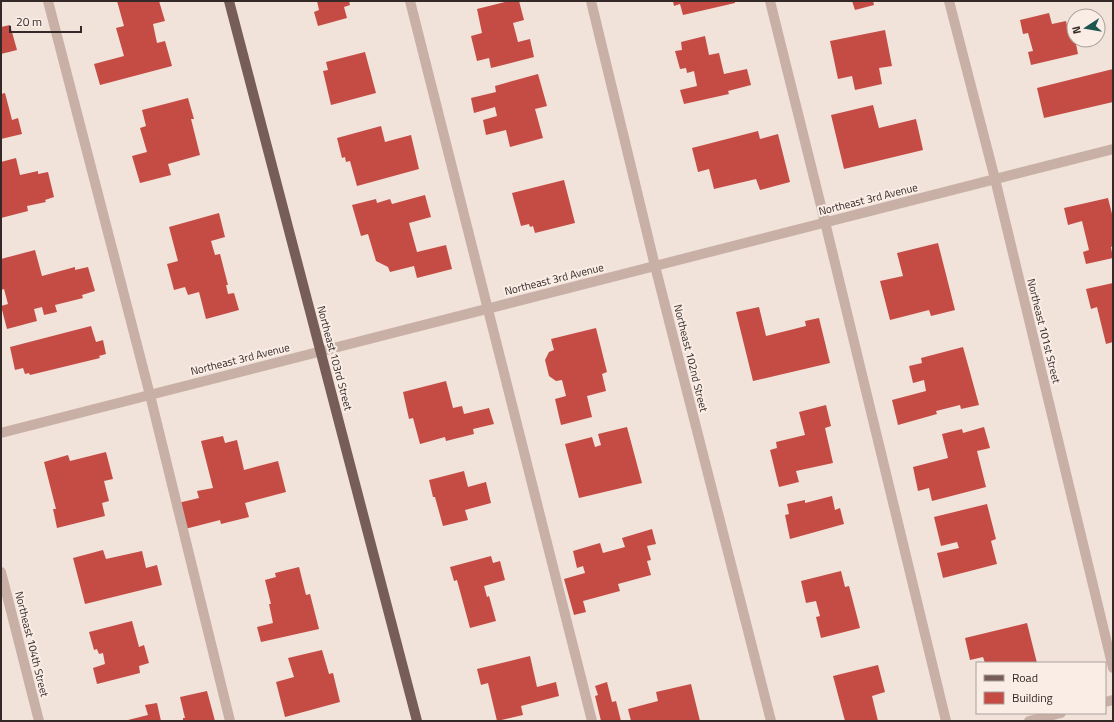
<svg xmlns="http://www.w3.org/2000/svg" width="1114" height="722" viewBox="0 0 1114 722" font-family="'Titillium Web',sans-serif">
	<style>
		.building { fill: #c54c44 }
		.lines { fill: none; stroke-linecap: round; stroke-linejoin: round }
		.minor { stroke: #c9b0a6; stroke-width: 10 }
		.major { stroke: #775d58; stroke-width: 10 }
		.labels { text-anchor: middle; dominant-baseline: central; stroke-width: 4; stroke-linejoin: round; paint-order: stroke }
		.street-label { font-size: 11px; fill: #352927; stroke: #f9ede6 }
	</style>
	<rect width="100%" height="100%" fill="#f1e2da"/>
	<g class="building">
		<path d="M117 1H159L165 21 153 24 157 43 165 41 172 66 100 85 94 64 124 56 116 28 124 26Z"/>
		<path d="M317 1H349L350 5 344 7 347 18 318 26 314 12 319 10Z"/>
		<path d="M509 1H519L524 20 513 23 518 42 530 39 534 57 491 68 489 58 477 61 471 36 482 33 477 9Z"/>
		<path d="M673 1H735V3L683 15 680 4 674 6Z"/>
		<path d="M852 1H873L874 5 855 10Z"/>
		<path d="M1049 13 1052 24 1066 21 1069 35 1074 34 1078 54 1031 65 1028 52 1033 51 1028 33 1023 34 1020 20Z"/>
		<path d="M10 25 17 50 1 54V27Z"/>
		<path d="M885 30 892 66 879 68 882 84 855 90 852 76 838 79 830 41Z"/>
		<path d="M705 36 709 55 719 53 724 74 747 69 751 85 728 91 729 94 684 104 680 90 697 86 694 71 687 73 686 68 680 69 675 51 682 50 681 42Z"/>
		<path d="M365 52 376 93 331 105 323 71 328 70 326 62Z"/>
		<path d="M1113 69V102L1044 118 1037 88Z"/>
		<path d="M538 74 547 106 535 109 543 138 510 147 506 130 486 135 483 120 497 116 495 107 474 113 471 98 496 92 495 86Z"/>
		<path d="M5 93 12 120 18 118 22 134 1 139V94Z"/>
		<path d="M188 98 194 119H191L200 155 168 164 171 175 140 183 132 156 147 152 140 128 146 126 142 110Z"/>
		<path d="M873 105 879 128 916 119 923 150 844 169 831 115Z"/>
		<path d="M381 126 385 142 411 135 419 169 357 186 350 161 346 162 345 157 342 158 337 138Z"/>
		<path d="M758 131 760 139 778 134 790 182 760 190 756 179 714 189 709 169 698 172 692 148Z"/>
		<path d="M16 158 20 175 38 171V174L48 172 54 197 45 200 46 202 27 206 28 211 1 218V162Z"/>
		<path d="M564 180 575 223 535 233 533 226 530 227 529 224 521 226 512 193Z"/>
		<path d="M425 195 431 217 409 223 417 252 446 245 452 269 417 278 414 266 390 272 388 267 376 261 368 234 361 236 352 205 376 199 377 203 390 199 392 204Z"/>
		<path d="M1108 198 1113 218V246L1111 247 1113 258 1086 264 1083 252 1089 250 1082 221 1068 225 1064 208Z"/>
		<path d="M219 213 225 237 211 241 215 255 220 254 228 285H226L228 294 234 293 239 310 206 319 199 292 188 295 185 287 174 290 167 264 178 261 169 227Z"/>
		<path d="M938 243 955 310 931 316 929 310 890 320 880 281 903 276 897 253Z"/>
		<path d="M35 250 42 276 75 267V270L88 267 95 291 82 295 83 298 55 305 57 312 44 315 42 307 34 309 37 321 7 329 1 306 8 304 4 289 1 290V259Z"/>
		<path d="M1113 283V342L1106 344 1097 307 1091 309 1086 289Z"/>
		<path d="M759 307 766 336 806 326 805 321 819 318 830 363 753 381 736 312Z"/>
		<path d="M91 326 96 342 103 340 106 354 99 356 100 358 30 375 29 373 25 374 23 368 15 370 10 347Z"/>
		<path d="M596 328 607 372 602 374 606 391 587 396 592 417 561 425 555 399 566 396 562 380 556 381 549 376 545 360 549 352 554 350 551 339Z"/>
		<path d="M963 347 979 405 961 409 960 405 936 411 937 414 898 425 892 400 926 391 924 380 913 383 909 366 922 363 921 358Z"/>
		<path d="M446 381 453 408 462 406 464 414 489 408 494 424 473 429 474 434 446 441 445 437 420 444 413 418 409 419 403 392Z"/>
		<path d="M826 405 831 426 825 428 833 463 796 471 799 482 779 487 770 450 777 448 776 442 805 435 799 412Z"/>
		<path d="M627 427 642 483 579 498 565 444 592 437 595 447 601 445 598 434Z"/>
		<path d="M984 427 990 448 977 451 986 487 932 501 929 488 918 491 913 467 948 458 942 434 962 429 963 433Z"/>
		<path d="M223 436 225 443 237 440 244 470 278 461 286 492 245 503 249 517 221 524 220 520 185 529 178 503 199 498 197 491 213 488 201 441Z"/>
		<path d="M106 452 113 479 104 481 109 501 102 503 105 516 57 528 53 509H56L44 462 68 455 70 461Z"/>
		<path d="M464 471 468 487 486 482 491 503 465 510 468 520 443 526 435 497H433L429 480Z"/>
		<path d="M832 496 835 510 840 508 844 524 790 539 785 515 789 514 787 504 805 500V503Z"/>
		<path d="M987 504 996 539 991 541 997 564 943 578 937 553 959 548 957 542 941 546 934 517Z"/>
		<path d="M652 529 656 544 647 546 651 560 647 561 651 575 618 584 620 591 583 601 586 612 574 615 564 579 585 573 583 566 577 568 573 551 600 543 603 553 625 547 622 538Z"/>
		<path d="M103 550 106 559 142 551 146 568 157 565 162 585 85 604 73 558Z"/>
		<path d="M491 556 493 563 500 561 505 580 484 586 487 597 489 596 496 621 470 628 457 580 454 581 450 567Z"/>
		<path d="M299 567 306 595 310 594 319 629 261 642 257 627 273 623 269 604H271L265 580 276 577 275 573Z"/>
		<path d="M841 571 845 587 849 586 860 628 821 638 816 617 820 616 816 601 806 603 801 581Z"/>
		<path d="M132 621 139 647 144 645 149 663 139 666 140 673 97 684 93 668 105 664 103 653 99 654 97 649 94 650 89 632Z"/>
		<path d="M1027 623 1037 663H985L983 657 970 660 965 638Z"/>
		<path d="M322 650 329 674 333 673 340 702 285 717 276 682 294 677 288 658Z"/>
		<path d="M530 656 537 687 556 682 559 696 521 706 523 715 497 721 488 683 481 685 477 669Z"/>
		<path d="M878 665 885 692 872 696 878 721H845L833 676Z"/>
		<path d="M607 682 612 702 616 701 621 721H601L595 696 598 695 595 686Z"/>
		<path d="M691 684 700 721H631L628 709 658 701 656 692Z"/>
		<path d="M207 691 215 721H183V718H185L180 697Z"/>
		<path d="M157 703 161 721H124L148 715 145 705Z"/>
	</g>
	<g class="lines">
		<g class="minor">
			<path d="M48 1 150 395 230 721"/>
			<path d="M410 1 592 721"/>
			<path d="M591 1 655 266 771 721"/>
			<path d="M770 1 825 222 946 721"/>
			<path d="M949 1 995 179 1113 668"/>
			<path d="M1 433 1113 149"/>
			<path d="M1 572 39 721"/>
			<path d="M1105 702 1113 700"/>
			<path d="M1029 721 1061 713"/>
		</g>
		<path class="major" d="M229 1 417 721"/>
	</g>
	<g class="labels">
		<g class="street-label">
			<text transform="translate(868 199) rotate(-14)">Northeast 3rd Avenue</text>
			<text transform="translate(554 279) rotate(-14)">Northeast 3rd Avenue</text>
			<text transform="translate(1044 331) rotate(76)">Northeast 101st Street</text>
			<text transform="translate(335 358) rotate(75)">Northeast 103rd Street</text>
			<text transform="translate(691 358) rotate(76)">Northeast 102nd Street</text>
			<text transform="translate(240 359) rotate(-14)">Northeast 3rd Avenue</text>
			<text transform="translate(32 644) rotate(76)">Northeast 104th Street</text>
		</g>
	</g>
	<rect width="1114" height="722" fill="none" stroke="#352927" stroke-width="4"/>
	<rect x="976" y="662" width="130" height="52" fill="#f9ede6" stroke="#ab9f9a"/>
	<rect x="984" y="675" width="20" height="6" fill="#775d58" stroke="#ab9f9a"/>
	<text x="1012" y="682" font-size="12" fill="#352927">Road</text>
	<rect x="984" y="692" width="20" height="12" fill="#c54c44" stroke="#ab9f9a"/>
	<text x="1012" y="702" font-size="12" fill="#352927">Building</text>
	<g transform="translate(1086 28) rotate(258)"><circle r="19" fill="#f9ede6" stroke="#ab9f9a"/>
	<path d="M0-3L7 15L0 10L-7 15Z" fill="#1d5650"/>
	<text y="-6" font-size="11" font-weight="bold" text-anchor="middle" fill="#352927">N</text>
	</g>
	<path d="M10 26v6h71v-6" fill="none" stroke="#352927" stroke-width="2"/>
	<text x="16" y="26" font-size="12" fill="#352927" stroke="#f9ede6" stroke-width="3" paint-order="stroke">20 m</text>
</svg>
